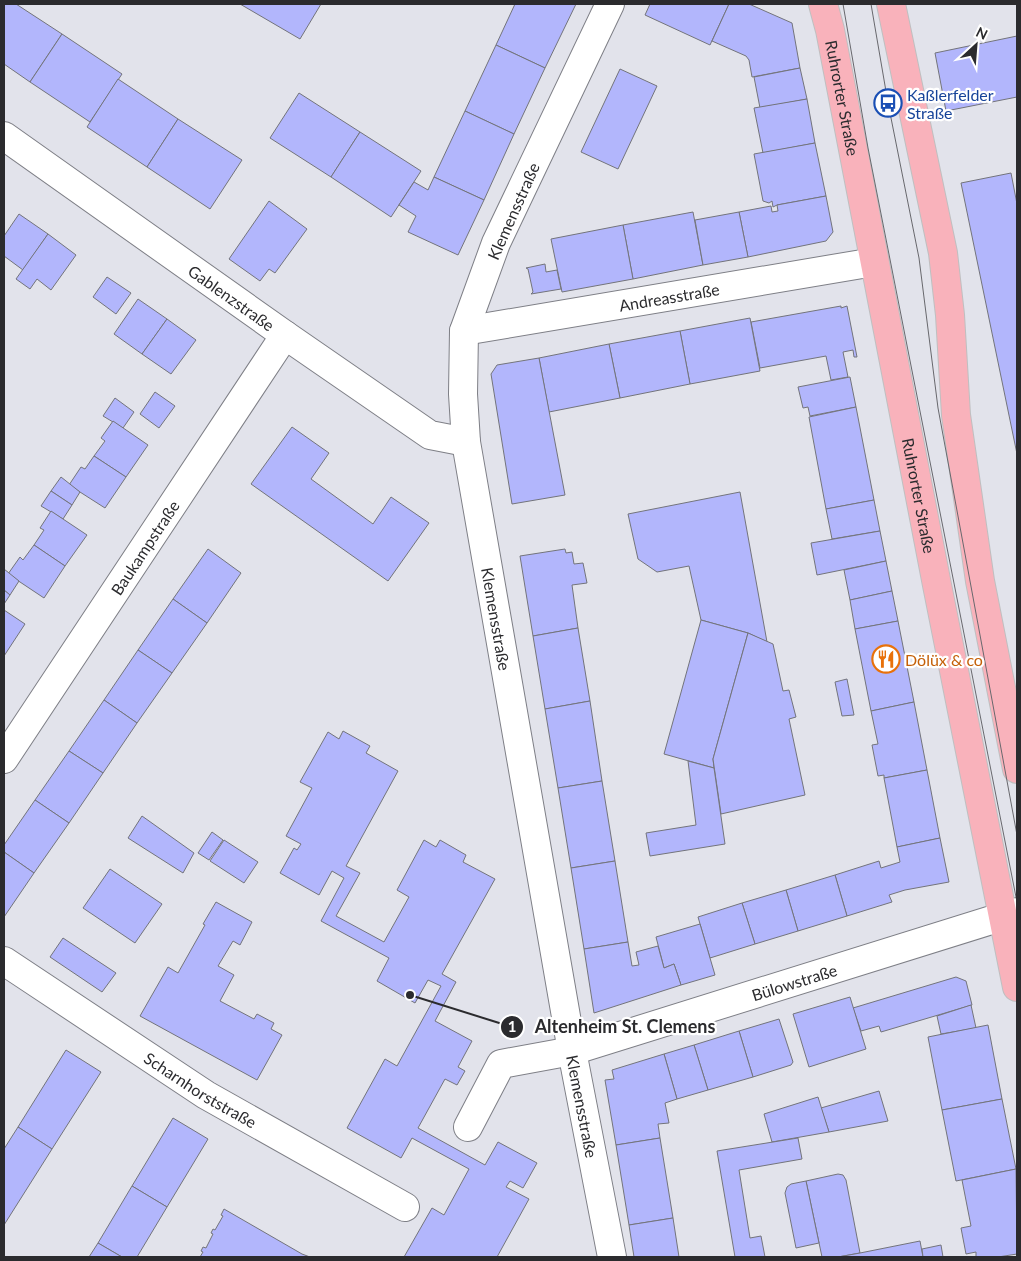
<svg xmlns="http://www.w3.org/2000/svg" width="1021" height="1261" viewBox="0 0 1021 1261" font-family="Lato,sans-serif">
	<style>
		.building { fill: #b2b6fc; stroke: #73747b }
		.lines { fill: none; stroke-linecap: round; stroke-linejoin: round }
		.minor-casing { stroke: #7e7f86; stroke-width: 30 }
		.major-casing { stroke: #bfbfc0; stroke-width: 30 }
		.minor { stroke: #fff; stroke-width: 28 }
		.major { stroke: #f9b2bb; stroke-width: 28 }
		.tram { stroke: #68686d; stroke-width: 1 }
		.labels { text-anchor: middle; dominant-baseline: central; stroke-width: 4.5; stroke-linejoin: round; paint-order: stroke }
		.transit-label { font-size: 16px; fill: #164399; stroke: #fff; text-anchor: start }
		.street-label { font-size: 16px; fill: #2b2b2e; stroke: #fff }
		.food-label { font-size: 16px; fill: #c56008; stroke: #fff; text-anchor: start }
		.leader { fill: none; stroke: #2b2b2e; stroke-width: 2 }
		.callout-dot { fill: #2b2b2e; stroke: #fff; stroke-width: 2 }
		.mark-label { font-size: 15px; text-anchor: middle; font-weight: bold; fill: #fff }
		.callout-label { font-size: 18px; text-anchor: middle; font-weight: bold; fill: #2b2b2e; stroke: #fff; stroke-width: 4.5; stroke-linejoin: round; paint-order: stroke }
	</style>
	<rect width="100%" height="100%" fill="#e2e3eb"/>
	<g class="building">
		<path d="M4 4H16L62 34 30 82 4 64Z"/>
		<path d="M240 4H321L300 39Z"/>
		<path d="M515 4H576L545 68 496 45Z"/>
		<path d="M650 4H729L710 45 645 15Z"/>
		<path d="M729 4H749L792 23 800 68 752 77 749 60 746 56 712 41Z"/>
		<path d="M62 34 122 74 90 122 30 82Z"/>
		<path d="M1017 36V97L946 111 935 53Z"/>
		<path d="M496 45 545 68 514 134 465 111Z"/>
		<path d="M800 68 807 99 760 108 754 77Z"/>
		<path d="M620 69 657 86 618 169 581 152Z"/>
		<path d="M118 79 178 119 147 167 87 127Z"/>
		<path d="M299 93 360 132 331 177 270 138Z"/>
		<path d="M807 99 815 143 763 153 754 108Z"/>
		<path d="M465 111 514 134 484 200 434 177Z"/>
		<path d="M178 119 242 160 210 209 147 167Z"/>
		<path d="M360 132 421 171 391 217 331 177Z"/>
		<path d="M815 143 826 196 777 205 773 207 772 201 769 203 763 201 754 154Z"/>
		<path d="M1011 173 1017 204V454L961 183Z"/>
		<path d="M434 177 484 200 458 255 408 232 416 216 399 205 414 182 428 190Z"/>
		<path d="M826 196 833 232 826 241 748 257 739 212 771 206 772 212 778 211 777 205Z"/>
		<path d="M269 201 307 229 275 273 269 269 260 281 229 259Z"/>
		<path d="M693 212 703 265 633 279 623 225Z"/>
		<path d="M739 212 748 257 703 265 695 220Z"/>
		<path d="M19 214 48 234 23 270 4 256V236Z"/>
		<path d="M623 225 633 279 562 292 551 239Z"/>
		<path d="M48 234 76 255 51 290 37 279 30 289 16 279Z"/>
		<path d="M545 264 546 272 557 270 561 289 531 294 533 292 528 269 526 268Z"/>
		<path d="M107 277 131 293 116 314 93 297Z"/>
		<path d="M138 299 167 319 142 354 114 334Z"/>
		<path d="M841 306V308L847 306 857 357H854L853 350 843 352 848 377 831 380 826 356 760 368 751 322Z"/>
		<path d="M750 318 760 371 690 384 680 331Z"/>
		<path d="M167 319 196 340 171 374 142 354Z"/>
		<path d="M680 331 690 384 620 398 609 344Z"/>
		<path d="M609 344 620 398 549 412 539 358Z"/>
		<path d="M539 358 565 495 512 504 491 374 497 365Z"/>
		<path d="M850 377 856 407 810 416 808 407 803 408 798 387Z"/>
		<path d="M155 392 175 406 159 428 140 414Z"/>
		<path d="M115 398 134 412 123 428 103 416Z"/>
		<path d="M856 407 874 500 826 509 809 417Z"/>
		<path d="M113 421 148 445 126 477 94 456 105 441 101 438Z"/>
		<path d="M292 427 329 453 311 479 373 524 391 497 429 523 388 581 251 484Z"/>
		<path d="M94 456 126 477 105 508 69 485 81 467 85 469Z"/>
		<path d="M61 477 80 492 72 505 51 491Z"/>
		<path d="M51 491 72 505 63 519 41 506Z"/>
		<path d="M740 492 767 642 748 633 701 620 689 566 657 572 638 559 628 514Z"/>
		<path d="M874 500 880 531 832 539 826 509Z"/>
		<path d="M51 511 87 535 65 566 34 545 44 530 40 528Z"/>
		<path d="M880 531 886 561 817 575 811 543Z"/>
		<path d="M34 545 65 566 44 598 8 574 20 557 23 560Z"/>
		<path d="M208 549 241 573 207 623 173 599Z"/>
		<path d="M565 549 566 553 572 552 574 564 583 563 587 583 572 585 578 628 533 636 520 556Z"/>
		<path d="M886 561 892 591 850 600 844 570Z"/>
		<path d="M4 569 19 581 10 595 4 590Z"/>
		<path d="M4 590 10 595 4 604Z"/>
		<path d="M892 591 898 621 855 629 850 600Z"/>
		<path d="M173 599 207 623 172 673 138 650Z"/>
		<path d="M4 610 25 624 4 656Z"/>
		<path d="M701 620 748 633 713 759 714 768 664 754Z"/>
		<path d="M898 621 914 702 871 711 855 629Z"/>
		<path d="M578 628 590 701 545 709 533 636Z"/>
		<path d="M748 633 773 644 783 691 789 690 796 717 789 719 805 795 721 814 713 759Z"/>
		<path d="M138 650 172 673 137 723 104 700Z"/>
		<path d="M847 679 854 715 842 716 835 682Z"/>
		<path d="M104 700 137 723 103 773 69 751Z"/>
		<path d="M590 701 602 781 558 788 545 709Z"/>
		<path d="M914 702 927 770 884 778V775L878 776 872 745 878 744 871 711Z"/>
		<path d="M343 731 370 746 366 753 398 771 346 866 360 873 336 916 384 942 409 897 397 890 424 840 436 847 440 840 466 855 463 862 495 879 442 974 456 982 435 1021 472 1041 458 1067 465 1071 457 1085 445 1079 418 1128 485 1165 498 1142 537 1163 523 1188 510 1181 506 1187 529 1199 497 1257H404L432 1208 444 1215 469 1169 412 1138 401 1158 347 1128 385 1059 397 1066 441 986 428 980 415 1003 377 981 389 958 321 921 344 878 332 871 319 895 280 873 294 848 297 850 301 844 286 836 312 788 300 782 328 732 339 739Z"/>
		<path d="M69 751 103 773 69 823 35 800Z"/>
		<path d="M688 761 714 768 725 844 650 856 646 833 696 825Z"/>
		<path d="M927 770 940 838 897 847 884 778Z"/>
		<path d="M602 781 615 861 571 868 558 788Z"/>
		<path d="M35 800 69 823 34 873 4 852V845Z"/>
		<path d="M142 816 194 853 183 873 128 838Z"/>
		<path d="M212 832 223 840 209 860 198 853Z"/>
		<path d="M940 838 949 882 905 890 889 895 892 902 847 916 835 875 879 861 881 868 900 862 897 847Z"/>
		<path d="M224 840 258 862 244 883 210 861Z"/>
		<path d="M4 852 34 873 4 917Z"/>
		<path d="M615 861 628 942 584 949 571 868Z"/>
		<path d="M110 869 162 904 135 943 83 908Z"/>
		<path d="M835 875 847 916 798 931 786 890Z"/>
		<path d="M786 890 798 931 755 944 742 903Z"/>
		<path d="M216 902 252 922 240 945 233 941 218 966 234 975 220 1001 254 1019 257 1014 274 1023 271 1029 282 1035 257 1080 140 1016 168 967 178 973 205 925 203 924Z"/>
		<path d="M742 903 755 944 710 958 698 917Z"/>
		<path d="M700 924 715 975 681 985 674 964 664 968 656 937Z"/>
		<path d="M63 938 116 973 102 992 50 957Z"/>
		<path d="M628 942 632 966 639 965 636 952 658 946 664 968 674 964 681 985 594 1013 584 949Z"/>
		<path d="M956 977 966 981 972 1005 881 1032 879 1026 861 1031 853 1008Z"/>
		<path d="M850 997 866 1049 809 1067 793 1014Z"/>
		<path d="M971 1005 976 1028 941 1034 937 1016Z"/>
		<path d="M779 1019 793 1062 791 1065 753 1077 739 1031Z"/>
		<path d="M988 1025 1002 1099 942 1110 928 1037Z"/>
		<path d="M739 1031 753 1077 708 1090 694 1045Z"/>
		<path d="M694 1045 708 1090 677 1099 664 1054Z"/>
		<path d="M66 1050 101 1072 52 1149 18 1127Z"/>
		<path d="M664 1054 677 1099 665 1103 669 1123 658 1124 660 1138 616 1145 605 1080 614 1079 612 1070Z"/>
		<path d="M879 1091 888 1121 829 1132 821 1108Z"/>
		<path d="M818 1097 829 1132 772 1142 764 1114Z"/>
		<path d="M1002 1099 1016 1169 956 1181 942 1110Z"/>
		<path d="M173 1118 208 1139 167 1207 132 1186Z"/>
		<path d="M18 1127 52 1149 4 1225V1149Z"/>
		<path d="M660 1138 673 1218 629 1225 616 1145Z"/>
		<path d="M798 1138 802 1159 739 1170 750 1238 761 1236 765 1257H735L717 1151Z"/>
		<path d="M1016 1169 1017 1254 998 1257H976V1252L966 1254 961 1228 971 1226 962 1180Z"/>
		<path d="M838 1174 843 1175 846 1180 860 1253 838 1257H822L806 1181Z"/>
		<path d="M806 1181 819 1243 796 1248 785 1193 787 1187 791 1184Z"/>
		<path d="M132 1186 167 1207 137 1257H122L98 1243Z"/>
		<path d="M224 1209 302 1254 310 1257H200L203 1252 201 1251 203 1247 206 1248 213 1234 211 1233 213 1229 215 1230 223 1216 221 1215Z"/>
		<path d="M673 1218 679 1257H634L629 1225Z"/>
		<path d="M920 1241 923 1257H838L860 1253Z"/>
		<path d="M98 1243 122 1257H89Z"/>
		<path d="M941 1245 943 1257H923L922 1249Z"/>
	</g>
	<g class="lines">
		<g class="minor-casing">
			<g id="minor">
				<path id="s1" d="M610 4 496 243 464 331 463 394 466 442 572 1051 612 1257"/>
				<path id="s2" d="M4 136 285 335 430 435 466 442"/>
				<path id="s3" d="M464 331 874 262"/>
				<path id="s4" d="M4 759 285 335"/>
				<path id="s5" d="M4 961 206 1095 405 1207"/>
				<path id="s6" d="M468 1127 501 1064 572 1051 1017 912"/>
			</g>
		</g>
		<g class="major-casing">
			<g id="major">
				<path id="s7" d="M823 4 830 30 937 585 1017 987"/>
				<path d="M891 4 943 253 950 315 956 415 980 581 1017 769"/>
			</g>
		</g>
		<use href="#minor" class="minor"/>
		<use href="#major" class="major"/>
		<g class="tram">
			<path d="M843 4 868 148 1017 902"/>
			<path d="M871 4 888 103 919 258 938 408 1017 835"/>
		</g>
	</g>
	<defs>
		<g id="bus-ring" transform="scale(1.4375)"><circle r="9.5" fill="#fff" stroke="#1a4fb4" stroke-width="1.5"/><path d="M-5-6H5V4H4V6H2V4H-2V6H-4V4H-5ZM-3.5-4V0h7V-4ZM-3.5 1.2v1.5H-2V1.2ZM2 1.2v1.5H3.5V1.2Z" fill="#1a4fb4"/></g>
		<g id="restaurant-ring" transform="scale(1.4375)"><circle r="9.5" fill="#fff" stroke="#e8710a" stroke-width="1.5"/><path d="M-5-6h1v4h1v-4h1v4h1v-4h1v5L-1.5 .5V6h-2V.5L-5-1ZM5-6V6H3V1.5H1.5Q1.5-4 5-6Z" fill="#e8710a"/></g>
	</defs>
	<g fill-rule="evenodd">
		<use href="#bus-ring" x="888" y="103"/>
		<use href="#restaurant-ring" x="886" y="659"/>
	</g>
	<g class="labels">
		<g class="transit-label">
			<text x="907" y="94">Kaßlerfelder<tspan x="907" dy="18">Straße</tspan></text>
		</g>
		<g class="street-label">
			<text stroke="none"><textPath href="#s7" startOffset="96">Ruhrorter Straße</textPath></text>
			<text transform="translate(513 211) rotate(-66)">Klemensstraße</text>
			<text stroke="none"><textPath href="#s2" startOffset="279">Gablenzstraße</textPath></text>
			<text stroke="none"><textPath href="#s3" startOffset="208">Andreasstraße</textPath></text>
			<text stroke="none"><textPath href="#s7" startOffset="501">Ruhrorter Straße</textPath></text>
			<text stroke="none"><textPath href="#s4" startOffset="254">Baukampstraße</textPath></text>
			<text stroke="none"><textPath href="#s1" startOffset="649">Klemensstraße</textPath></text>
			<text stroke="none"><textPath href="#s6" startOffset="376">Bülowstraße</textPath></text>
			<text stroke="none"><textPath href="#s5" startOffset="235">Scharnhorststraße</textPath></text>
			<text stroke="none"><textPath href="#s1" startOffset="1144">Klemensstraße</textPath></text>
		</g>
		<g class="food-label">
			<text x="905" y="659">Dölüx &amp; co</text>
		</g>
	</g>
	<path class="leader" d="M410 995L512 1027"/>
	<g class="callout-dot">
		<circle cx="410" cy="995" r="5"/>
		<circle cx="512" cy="1027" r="12"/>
	</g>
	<g class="mark-label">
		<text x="512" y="1032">1</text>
	</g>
	<g class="callout-label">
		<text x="625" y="1033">Altenheim St. Clemens</text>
	</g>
	<rect width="1021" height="1261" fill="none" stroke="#2b2b2e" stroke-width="10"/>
	<g transform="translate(976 45) rotate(26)" stroke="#ffffff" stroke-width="4" paint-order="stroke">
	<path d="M0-4L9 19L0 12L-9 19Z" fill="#2b2b2e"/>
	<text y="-8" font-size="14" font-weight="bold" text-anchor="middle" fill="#2b2b2e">N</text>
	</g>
</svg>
